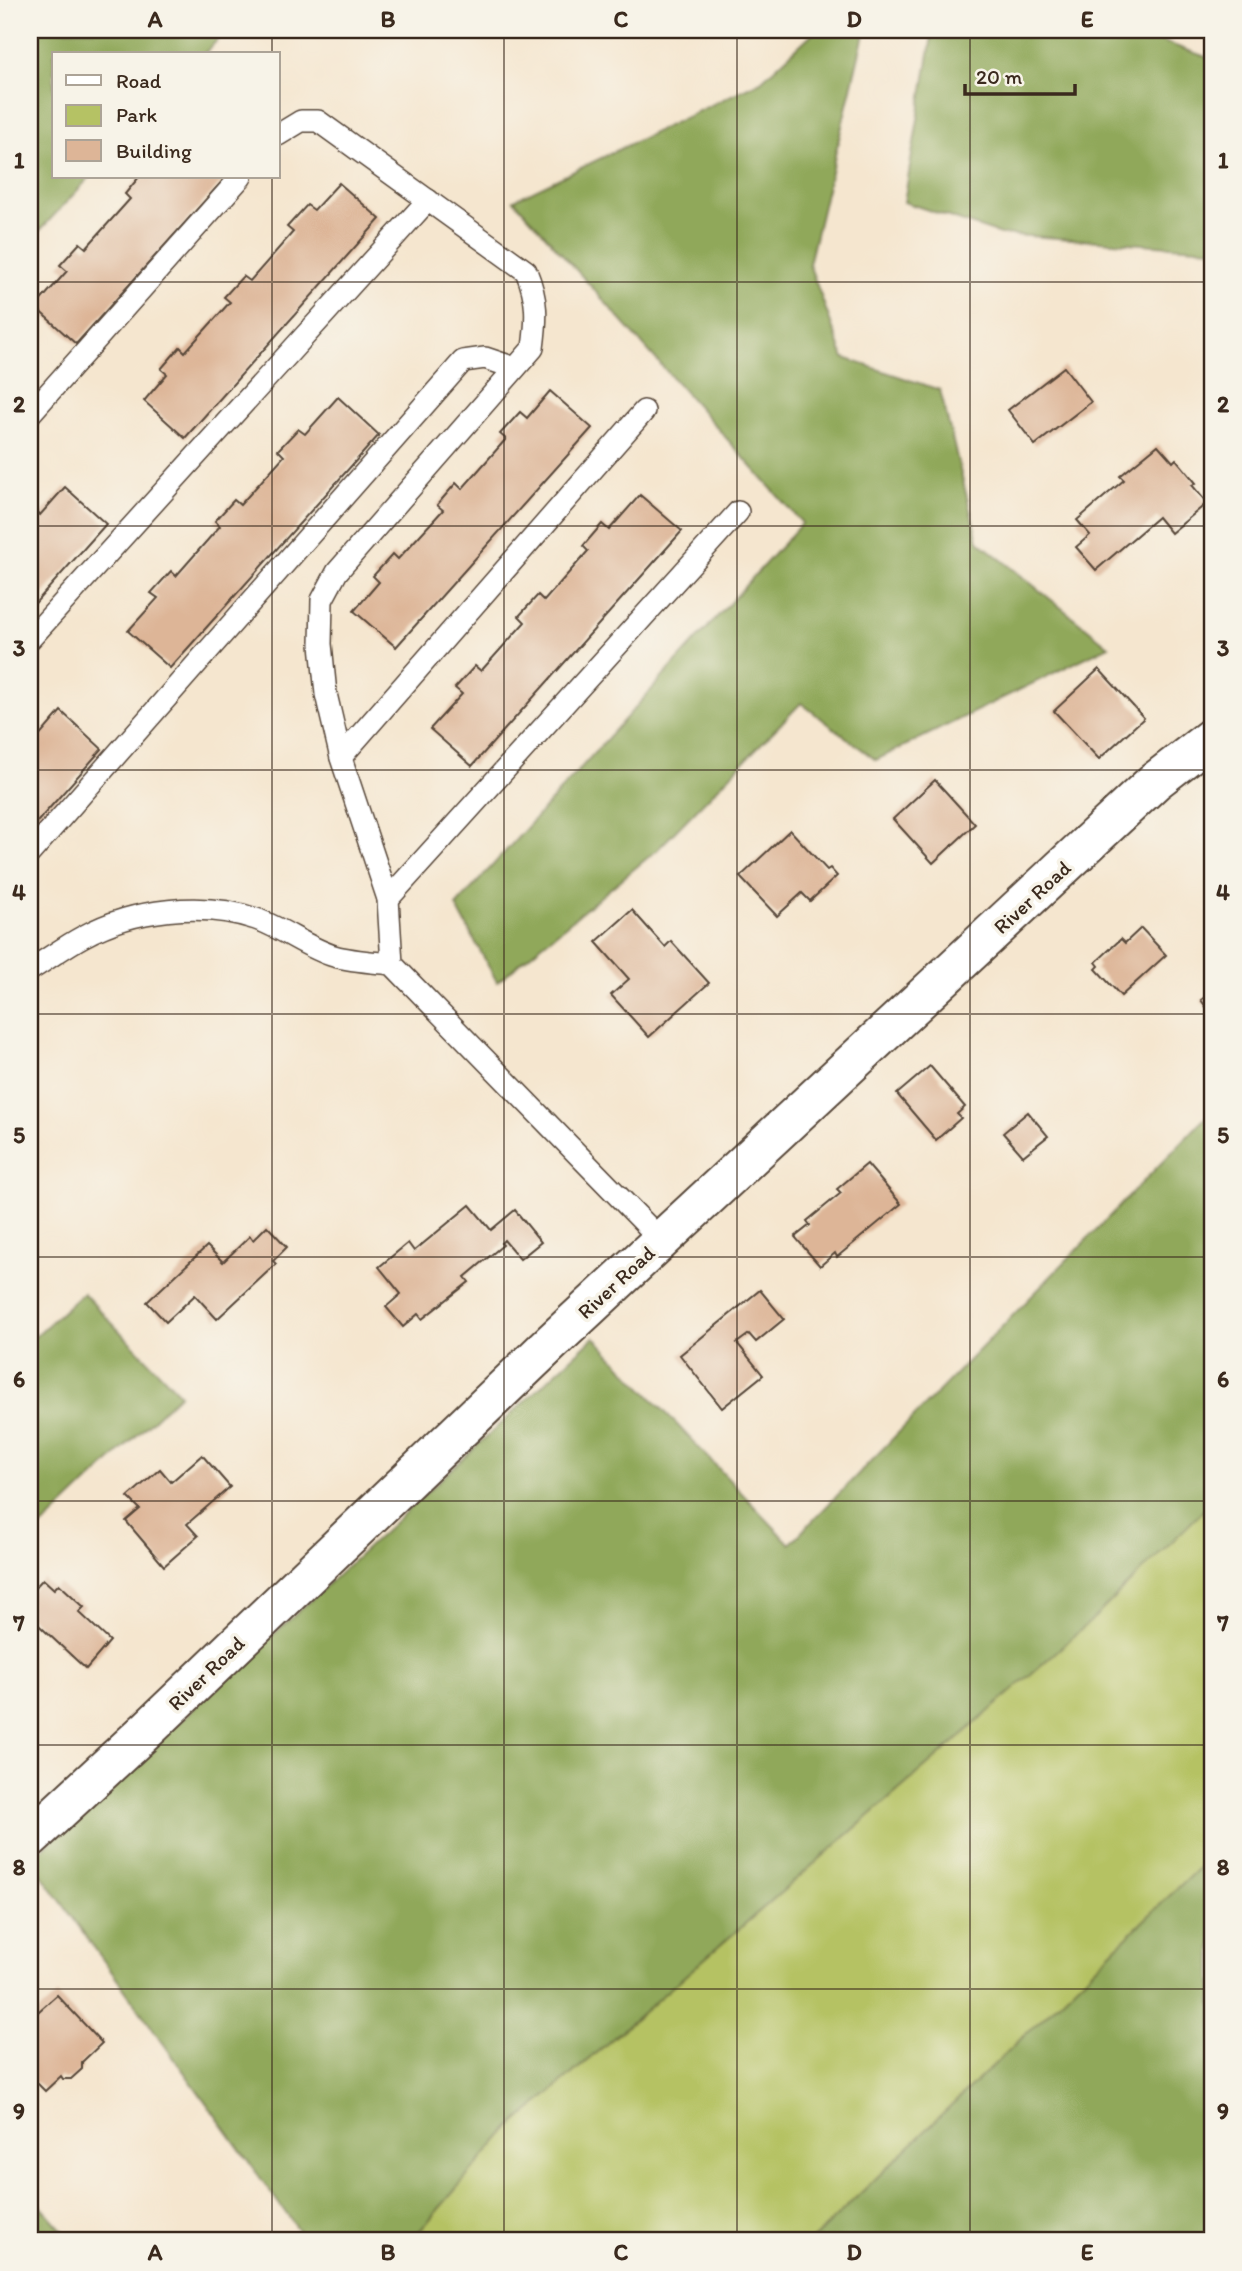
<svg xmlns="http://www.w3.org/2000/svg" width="1242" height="2271" viewBox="0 0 1242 2271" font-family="Itim,sans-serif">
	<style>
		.green { fill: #b5c264; stroke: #787641; stroke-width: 2 }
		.forest { fill: #90a85a; stroke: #66693c; stroke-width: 2 }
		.building { fill: #ddb597 }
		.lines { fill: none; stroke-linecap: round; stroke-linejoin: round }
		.lane-casing { stroke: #574639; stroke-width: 24 }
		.secondary-casing { stroke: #574639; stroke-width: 42 }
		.lane { stroke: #fff; stroke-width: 21 }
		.secondary { stroke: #fff; stroke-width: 38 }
		.grid { fill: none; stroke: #3b2a1e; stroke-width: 2; stroke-opacity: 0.55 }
		.labels { text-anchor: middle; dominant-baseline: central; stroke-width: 7; stroke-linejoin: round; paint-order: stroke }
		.street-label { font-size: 21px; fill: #3b2a1e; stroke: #f7f3e8 }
		.neatline { fill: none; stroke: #3b2a1e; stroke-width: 2.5 }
		.grid-label { font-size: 23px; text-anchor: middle; font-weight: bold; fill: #3b2a1e }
	</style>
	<rect width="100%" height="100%" fill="#f7f3e8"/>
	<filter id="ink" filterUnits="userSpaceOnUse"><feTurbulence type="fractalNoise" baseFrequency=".0143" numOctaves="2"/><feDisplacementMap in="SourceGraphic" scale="14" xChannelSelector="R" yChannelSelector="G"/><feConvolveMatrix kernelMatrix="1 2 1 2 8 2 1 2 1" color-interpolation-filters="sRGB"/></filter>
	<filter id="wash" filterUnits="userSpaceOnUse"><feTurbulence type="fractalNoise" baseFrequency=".00686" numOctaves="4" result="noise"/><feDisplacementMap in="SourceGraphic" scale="28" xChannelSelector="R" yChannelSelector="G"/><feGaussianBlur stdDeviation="1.57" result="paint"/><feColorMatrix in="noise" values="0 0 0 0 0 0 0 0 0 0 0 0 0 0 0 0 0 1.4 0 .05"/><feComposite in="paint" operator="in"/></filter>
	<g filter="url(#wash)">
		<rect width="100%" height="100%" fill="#f5e6cf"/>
		<path class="green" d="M1212 1496V1855L811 2241H411L506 2131 952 1744Z"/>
		<g class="forest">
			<path d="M30 30H227L204 54H54V177H90L30 241Z"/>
			<path d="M816 30H865L809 264 844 358 940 390 978 541 1109 646 876 760 801 703 657 850 497 982 456 906 802 523 514 200 761 81Z"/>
			<path d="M933 30H1141L1144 35 1212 59V249L1000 234 904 202Z"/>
			<path d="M1212 1111V1502L1092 1620 952 1744 506 2131 411 2241H306L31 1860 594 1337 790 1544Z"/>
			<path d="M83 1293 180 1394 30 1538V1341Z"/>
			<path d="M1212 1855V2241H811Z"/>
			<path d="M30 2194 72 2241H30Z"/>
		</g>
		<g id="blocks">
			<g class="building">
				<path d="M139 177H226L76 344 35 307 67 271 60 265 80 243 86 248 130 199 125 194Z"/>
				<path d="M339 183 380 219 185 438 144 401 167 374 161 369 180 347 185 352 230 302 224 297 243 276 250 281 293 232 287 227 307 205 314 210Z"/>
				<path d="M1064 367 1091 402 1035 445 1008 410Z"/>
				<path d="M550 391 592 428 396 647 354 611 379 582 373 576 393 554 398 559 443 510 437 505 456 483 462 489 506 439 500 434 520 412 527 418Z"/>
				<path d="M338 397 379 435 170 668 128 631 158 598 151 593 171 571 176 576 220 526 215 521 234 500 240 505 284 456 278 450 298 429 305 434Z"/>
				<path d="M1158 445 1173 462 1176 459 1196 483 1192 485 1207 503 1171 533 1158 517 1096 570 1076 547 1090 535 1077 520 1124 480 1120 476Z"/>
				<path d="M65 487 106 524 30 609V512L33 509 40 515Z"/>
				<path d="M640 495 682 531 472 766 430 729 462 694 455 688 475 666 481 671 525 622 519 616 538 595 544 601 588 551 583 546 602 524 609 530Z"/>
				<path d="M1099 669 1144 718 1099 759 1054 711Z"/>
				<path d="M61 711 102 749 30 830V747Z"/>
				<path d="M935 780 975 824 933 863 893 819Z"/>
				<path d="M790 830 827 870 830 868 837 876 810 901 802 893 777 916 740 877Z"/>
				<path d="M632 910 665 947 671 941 709 983 649 1037 611 995 629 979 596 942Z"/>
				<path d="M1141 928 1166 955 1121 996 1096 969 1099 966 1096 962 1121 939 1125 943Z"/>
				<path d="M1212 992V1015L1201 1000Z"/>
				<path d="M930 1066 965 1107 957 1114 961 1118 936 1140 897 1094Z"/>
				<path d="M1028 1112 1048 1136 1023 1156 1003 1133Z"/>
				<path d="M867 1164 901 1204 837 1257 835 1253 820 1266 795 1237 810 1225 807 1221 841 1193 837 1189Z"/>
				<path d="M470 1205 491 1230 515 1210 541 1242 520 1259 504 1240 501 1243 503 1245 465 1277 469 1282 422 1319 418 1314 403 1327 386 1307 401 1294 379 1267 408 1243 414 1251Z"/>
				<path d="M267 1226 287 1247 273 1261 276 1264 217 1319 195 1295 166 1322 147 1302 207 1246 223 1262 250 1236 253 1240Z"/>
				<path d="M760 1290 784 1319 756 1342 749 1334 737 1343 763 1375 722 1408 680 1355Z"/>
				<path d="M202 1455 230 1487 187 1524 198 1536 164 1566 126 1521 140 1509 128 1497 160 1469 171 1482Z"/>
				<path d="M43 1579 54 1589 59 1584 84 1607 79 1612 110 1641 86 1669 30 1617V1593Z"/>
				<path d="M57 1995 102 2043 82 2062V2069L71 2079H63L61 2076 45 2091 36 2082 30 2089V2019Z"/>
			</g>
		</g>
	</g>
	<g filter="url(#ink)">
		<use href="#blocks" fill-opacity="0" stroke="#574639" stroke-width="2"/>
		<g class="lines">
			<g class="lane-casing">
				<g id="lane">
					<path d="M278 135 301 121H318L526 271C538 300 537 318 533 348L337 572 322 600 321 644 326 694 341 758 388 899 392 964"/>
					<path d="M30 414 241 177"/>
					<path d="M30 639 428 200"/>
					<path d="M341 757 644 411"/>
					<path d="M30 853 463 361 485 358 515 368"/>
					<path d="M388 899 738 512"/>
					<path d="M30 970C48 959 65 946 84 936 133 909 203 901 256 919 283 928 307 948 334 956 352 961 373 962 392 964L661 1240"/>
				</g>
			</g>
			<g class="secondary-casing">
				<path id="secondary" d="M30 1838 149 1728 552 1342 1154 782 1212 737"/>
			</g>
			<use href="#lane" class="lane"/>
			<use href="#secondary" class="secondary"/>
		</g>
	</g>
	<path class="grid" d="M272 30V54M504 30V2241M737 30V2241M970 30V2241M272 177V2241M30 282H1212M30 526H1212M30 770H1212M30 1014H1212M30 1257H1212M30 1501H1212M30 1745H1212M30 1989H1212"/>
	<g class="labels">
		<g class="street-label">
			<text transform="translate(1032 897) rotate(-43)">River Road</text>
			<text transform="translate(616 1282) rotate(-43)">River Road</text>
			<text transform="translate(206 1673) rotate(-44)">River Road</text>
		</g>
	</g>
	<rect width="1242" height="2271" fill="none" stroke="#f7f3e8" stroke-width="77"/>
	<rect x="52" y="52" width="228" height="126" fill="#f7f3e8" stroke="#aca397" stroke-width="2"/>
	<rect x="66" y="75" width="35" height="10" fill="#ffffff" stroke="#aca397" stroke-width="2"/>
	<text x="116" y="88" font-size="21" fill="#3b2a1e">Road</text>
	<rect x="66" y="105" width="35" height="21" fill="#b5c264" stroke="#aca397" stroke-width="2"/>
	<text x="116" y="122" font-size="21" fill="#3b2a1e">Park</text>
	<rect x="66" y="140" width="35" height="21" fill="#ddb597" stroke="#aca397" stroke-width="2"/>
	<text x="116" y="158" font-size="21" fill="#3b2a1e">Building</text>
	<path d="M965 84v10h110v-10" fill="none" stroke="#3b2a1e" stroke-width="3.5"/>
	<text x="976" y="84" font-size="21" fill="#3b2a1e" stroke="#f7f3e8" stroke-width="5" paint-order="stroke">20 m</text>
	<rect x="38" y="38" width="1166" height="2194" class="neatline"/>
	<g class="grid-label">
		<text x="155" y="27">A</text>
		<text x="388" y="27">B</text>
		<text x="621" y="27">C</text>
		<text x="854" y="27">D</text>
		<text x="1087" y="27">E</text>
		<text x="19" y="168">1</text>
		<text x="1223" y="168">1</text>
		<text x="19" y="412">2</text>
		<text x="1223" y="412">2</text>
		<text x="19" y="656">3</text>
		<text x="1223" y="656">3</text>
		<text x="19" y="900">4</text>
		<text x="1223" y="900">4</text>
		<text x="19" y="1143">5</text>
		<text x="1223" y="1143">5</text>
		<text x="19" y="1387">6</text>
		<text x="1223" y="1387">6</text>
		<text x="19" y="1631">7</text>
		<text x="1223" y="1631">7</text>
		<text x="19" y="1875">8</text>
		<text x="1223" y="1875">8</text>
		<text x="19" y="2119">9</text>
		<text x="1223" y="2119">9</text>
		<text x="155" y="2260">A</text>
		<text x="388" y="2260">B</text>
		<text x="621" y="2260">C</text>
		<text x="854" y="2260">D</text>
		<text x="1087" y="2260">E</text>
	</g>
</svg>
